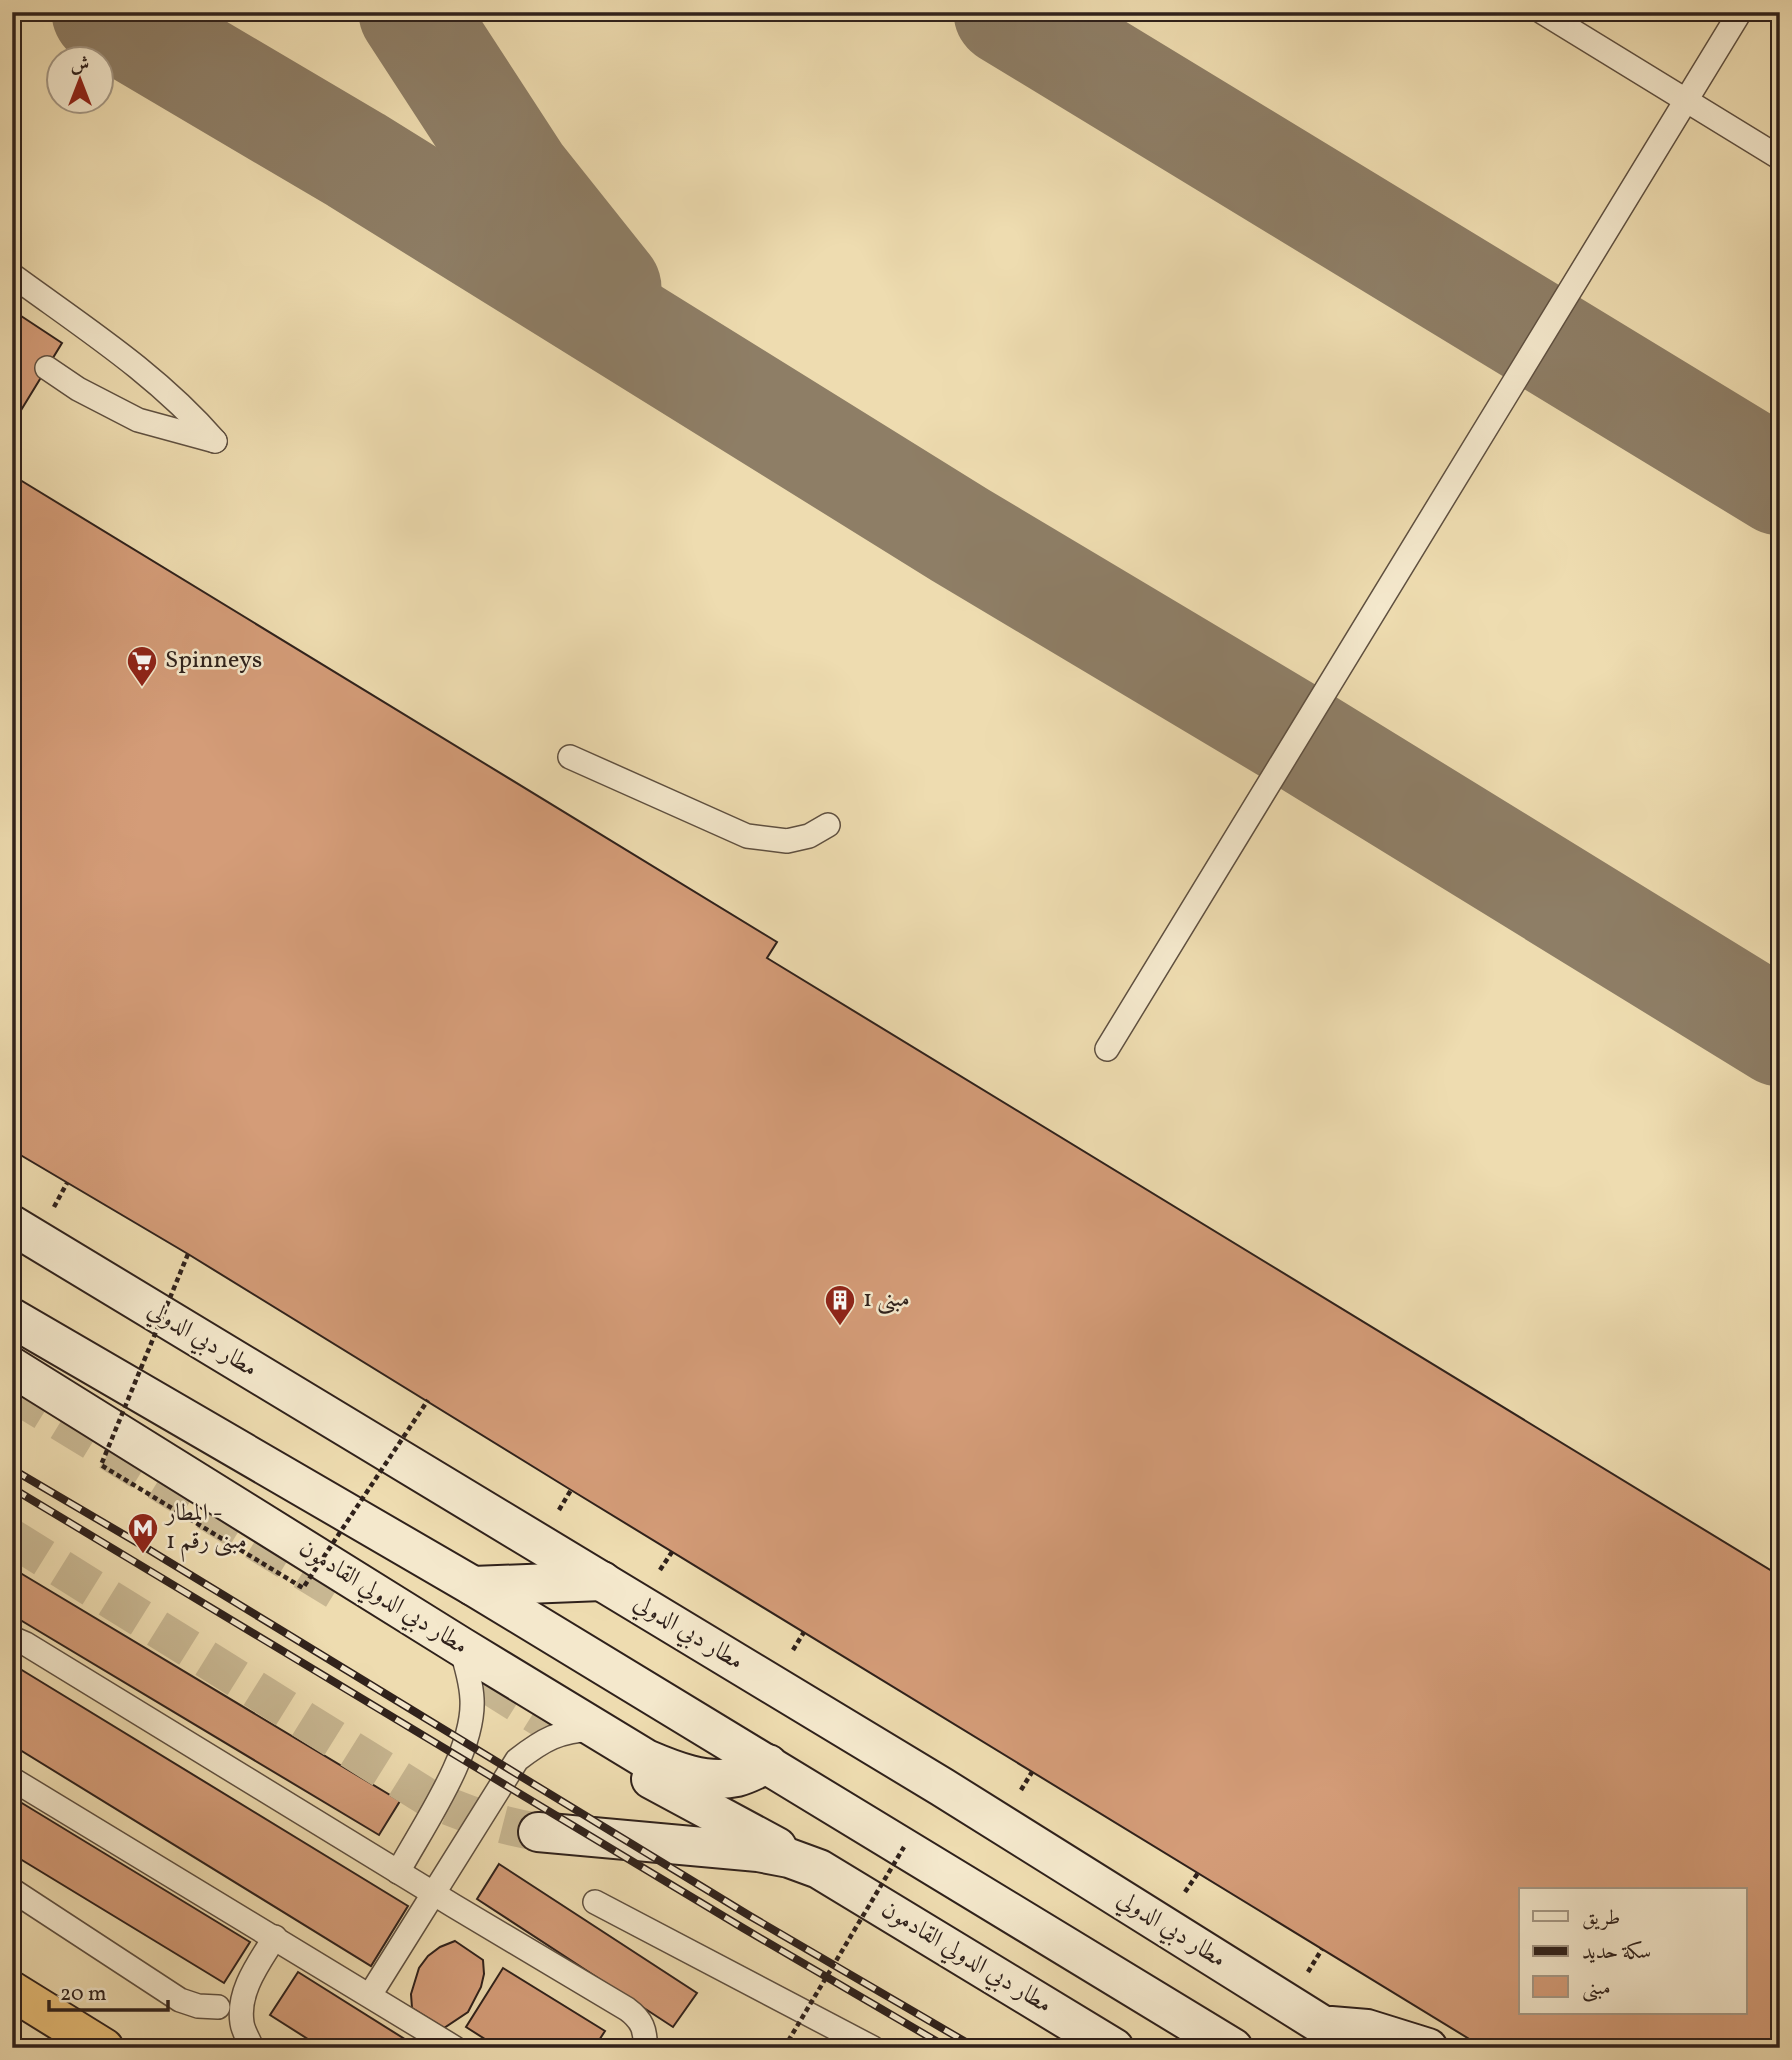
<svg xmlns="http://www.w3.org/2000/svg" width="1792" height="2060" viewBox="0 0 1792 2060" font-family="Vollkorn,Amiri,serif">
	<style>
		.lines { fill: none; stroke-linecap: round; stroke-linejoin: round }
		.taxiway { stroke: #8e7e66; stroke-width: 107 }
		.building { fill: #d49c78; stroke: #2f211b; stroke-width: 2; fill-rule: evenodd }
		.secondary-tunnel { stroke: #c8b792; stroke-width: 38; stroke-dasharray: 38 19; stroke-linecap: butt }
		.service-casing { stroke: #5f5040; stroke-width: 26 }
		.secondary-casing { stroke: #2f211b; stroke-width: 42 }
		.trunk-casing { stroke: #2f211b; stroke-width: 42 }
		.path { stroke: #2f211b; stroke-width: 4.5; stroke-dasharray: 5 3.5; stroke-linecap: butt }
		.service { stroke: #f4e8cc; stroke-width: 23 }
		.secondary { stroke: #f4e8cc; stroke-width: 38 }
		.trunk { stroke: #e7be78; stroke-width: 38 }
		.rail-casing { stroke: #2f211b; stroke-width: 8 }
		.rail { stroke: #f4e8cc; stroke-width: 5; stroke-dasharray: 16; stroke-linecap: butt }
		.path-bridge { stroke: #2f211b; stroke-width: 4.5; stroke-dasharray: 5 3.5; stroke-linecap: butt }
		.labels { text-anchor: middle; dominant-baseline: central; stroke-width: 5; stroke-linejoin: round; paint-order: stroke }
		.poi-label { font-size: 24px; fill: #2f211b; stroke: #f4e8cc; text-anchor: start }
		.street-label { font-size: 24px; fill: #2f211b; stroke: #f4e8cc }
	</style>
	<rect width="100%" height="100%" fill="#eedcb0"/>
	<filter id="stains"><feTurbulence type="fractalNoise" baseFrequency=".00286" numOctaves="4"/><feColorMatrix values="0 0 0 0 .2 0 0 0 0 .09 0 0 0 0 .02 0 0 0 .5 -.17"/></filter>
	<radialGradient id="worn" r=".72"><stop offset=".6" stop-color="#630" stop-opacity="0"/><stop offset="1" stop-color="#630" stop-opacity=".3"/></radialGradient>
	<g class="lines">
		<g class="taxiway">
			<path d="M105 12 356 160 960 535 1297 736 1780 1033"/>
			<path d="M412 12 518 175 608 288"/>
			<path d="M1007 12 1780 482"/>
		</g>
	</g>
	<g class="building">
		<path d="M12 310 62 343 12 425Z"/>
		<path d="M12 475 777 942 767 958 1780 1576V2048H1484L571 1490 188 1254 12 1150ZM1521 1890H1745V2013H1521Z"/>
		<path d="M12 1568 400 1801 379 1835 12 1615Z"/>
		<path d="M12 1664 408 1906 371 1966 12 1745Z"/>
		<path d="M12 1797 250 1942 224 1983 12 1854Z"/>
		<path d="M499 1864 697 1993 673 2027 477 1899Z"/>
		<path d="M455 1941 483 1960 484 1974 481 1987 468 2012 444 2028 412 2008 411 1994 419 1968 428 1956 440 1947Z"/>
		<path d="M503 1968 605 2031 594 2048H499L466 2027Z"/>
		<path d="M298 1972 419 2048H322L270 2015Z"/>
	</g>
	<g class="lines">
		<g class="secondary-tunnel">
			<path d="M12 1392 348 1598"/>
			<path d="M12 1538 427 1797C464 1814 498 1825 538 1832"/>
			<path d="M485 1683 573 1738"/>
		</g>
		<g class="service-casing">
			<g id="service">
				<path d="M1542 12 1780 158"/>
				<path d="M12 275C83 327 157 374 215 441"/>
				<path d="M47 368 78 389 138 420 215 441"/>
				<path d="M570 757 747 836 787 841 809 836 828 825"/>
				<path d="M1107 1049 1740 12"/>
				<path d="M12 1638 26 1644 454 1906 627 2009C642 2020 646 2030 645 2048"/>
				<path d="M12 1779 455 2048"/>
				<path d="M398 1872C423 1826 475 1752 472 1699 471 1681 466 1664 460 1646"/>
				<path d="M12 1890 180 2000 198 2006 218 2007"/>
				<path d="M595 1902 873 2048"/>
				<path d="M370 1995 517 1760C544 1739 559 1731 593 1729"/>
				<path d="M252 2048C249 2040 243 2031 242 2023 237 1991 259 1963 275 1937"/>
			</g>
		</g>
		<g class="secondary-casing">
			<g id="secondary">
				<path d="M12 1225 942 1787 1359 2048"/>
				<path d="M12 1318 473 1586 1233 2048"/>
				<path d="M12 1367 460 1646 646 1759C674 1771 706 1784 737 1777 748 1774 758 1768 768 1764"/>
				<path d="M473 1586 602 1581"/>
				<path d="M651 1779 777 1847"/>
				<path d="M538 1832 758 1852 789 1858 819 1869 1114 2048"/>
				<path d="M1331 2026 1367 2029 1428 2048"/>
			</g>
		</g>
		<g class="trunk-casing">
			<path id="trunk" d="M12 1991 104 2048"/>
		</g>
		<g class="path">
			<path d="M54 1207 67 1183"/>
			<path d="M559 1510 571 1490"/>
			<path d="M660 1570 672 1552"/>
			<path d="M793 1650 804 1632"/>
			<path d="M1021 1790 1032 1772"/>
			<path d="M1185 1892 1198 1873"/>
			<path d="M1308 1972 1322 1949"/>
		</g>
		<use href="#service" class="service"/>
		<use href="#secondary" class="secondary"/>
		<use href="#trunk" class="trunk"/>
		<g class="rail-casing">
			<g id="rail">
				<path d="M12 1469 138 1543 750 1916 976 2048"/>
				<path d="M12 1488 743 1928 948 2048"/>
			</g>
		</g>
		<use href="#rail" class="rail"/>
		<g class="path-bridge">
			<path d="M188 1254 101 1465 303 1588 428 1400"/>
			<path d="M784 2048 904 1847"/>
		</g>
	</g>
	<defs>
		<g id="supermarket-pin" transform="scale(1.575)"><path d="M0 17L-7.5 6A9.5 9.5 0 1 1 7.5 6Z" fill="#8f2418" stroke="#f4e8cc"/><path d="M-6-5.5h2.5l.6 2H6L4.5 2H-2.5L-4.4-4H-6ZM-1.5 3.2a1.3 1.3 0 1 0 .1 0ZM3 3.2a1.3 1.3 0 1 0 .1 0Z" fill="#fff"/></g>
		<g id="building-pin" transform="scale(1.575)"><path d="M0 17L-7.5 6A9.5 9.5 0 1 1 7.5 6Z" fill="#8f2418" stroke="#f4e8cc"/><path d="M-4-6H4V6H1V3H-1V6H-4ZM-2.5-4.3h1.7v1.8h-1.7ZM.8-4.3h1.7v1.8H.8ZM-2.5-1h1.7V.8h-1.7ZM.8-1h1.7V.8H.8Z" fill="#fff"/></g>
		<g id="metro-pin" transform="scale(1.575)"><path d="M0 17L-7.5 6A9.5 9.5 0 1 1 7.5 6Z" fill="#8f2418" stroke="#f4e8cc"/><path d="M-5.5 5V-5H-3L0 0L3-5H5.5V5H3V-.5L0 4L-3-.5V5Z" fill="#fff"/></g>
	</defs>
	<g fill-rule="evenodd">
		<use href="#supermarket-pin" x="142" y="661"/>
		<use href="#building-pin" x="840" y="1300"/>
		<use href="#metro-pin" x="143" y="1528"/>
	</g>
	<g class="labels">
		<g class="poi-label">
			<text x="165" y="661">Spinneys</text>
			<text x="863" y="1300">مبنى 1</text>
			<text x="166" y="1514">المطار -<tspan x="166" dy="28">مبنى رقم 1</tspan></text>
		</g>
		<g class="street-label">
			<text transform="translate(202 1340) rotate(31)">مطار دبي الدولي</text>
			<text transform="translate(383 1598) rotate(32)">مطار دبي الدولي القادمون</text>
			<text transform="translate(688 1633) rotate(31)">مطار دبي الدولي</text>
			<text transform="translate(1171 1930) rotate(32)">مطار دبي الدولي</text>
			<text transform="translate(966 1958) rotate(31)">مطار دبي الدولي القادمون</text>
		</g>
	</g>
	<rect width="1792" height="2060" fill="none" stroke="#eedcb0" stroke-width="42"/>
	<rect x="14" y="14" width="1764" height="2032" fill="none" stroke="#2f211b" stroke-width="3.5"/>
	<rect x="21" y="21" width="1750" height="2018" fill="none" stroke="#2f211b" stroke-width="2"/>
	<rect x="1519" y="1888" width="228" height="126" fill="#f4e8cc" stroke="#a59885" stroke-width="2"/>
	<rect x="1533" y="1911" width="35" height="10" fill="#f4e8cc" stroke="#a59885" stroke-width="2"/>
	<text x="1582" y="1924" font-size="21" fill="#2f211b">طريق</text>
	<rect x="1533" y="1946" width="35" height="10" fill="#2f211b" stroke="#a59885" stroke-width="2"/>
	<text x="1582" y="1958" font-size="21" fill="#2f211b">سكة حديد</text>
	<rect x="1533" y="1976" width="35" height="21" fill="#d49c78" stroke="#a59885" stroke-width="2"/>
	<text x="1582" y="1994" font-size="21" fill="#2f211b">مبنى</text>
	<g transform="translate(80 80)"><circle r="33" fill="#f4e8cc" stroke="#a59885" stroke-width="2"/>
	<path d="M0-5L12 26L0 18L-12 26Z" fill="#8f2418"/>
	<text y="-10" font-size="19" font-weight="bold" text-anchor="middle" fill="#2f211b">ش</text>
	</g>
	<path d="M49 2000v10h119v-10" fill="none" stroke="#2f211b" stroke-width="3.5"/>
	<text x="60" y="2000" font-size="21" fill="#2f211b" stroke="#f4e8cc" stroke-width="5" paint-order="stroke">20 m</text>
	<rect width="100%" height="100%" filter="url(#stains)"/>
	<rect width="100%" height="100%" fill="url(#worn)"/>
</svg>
